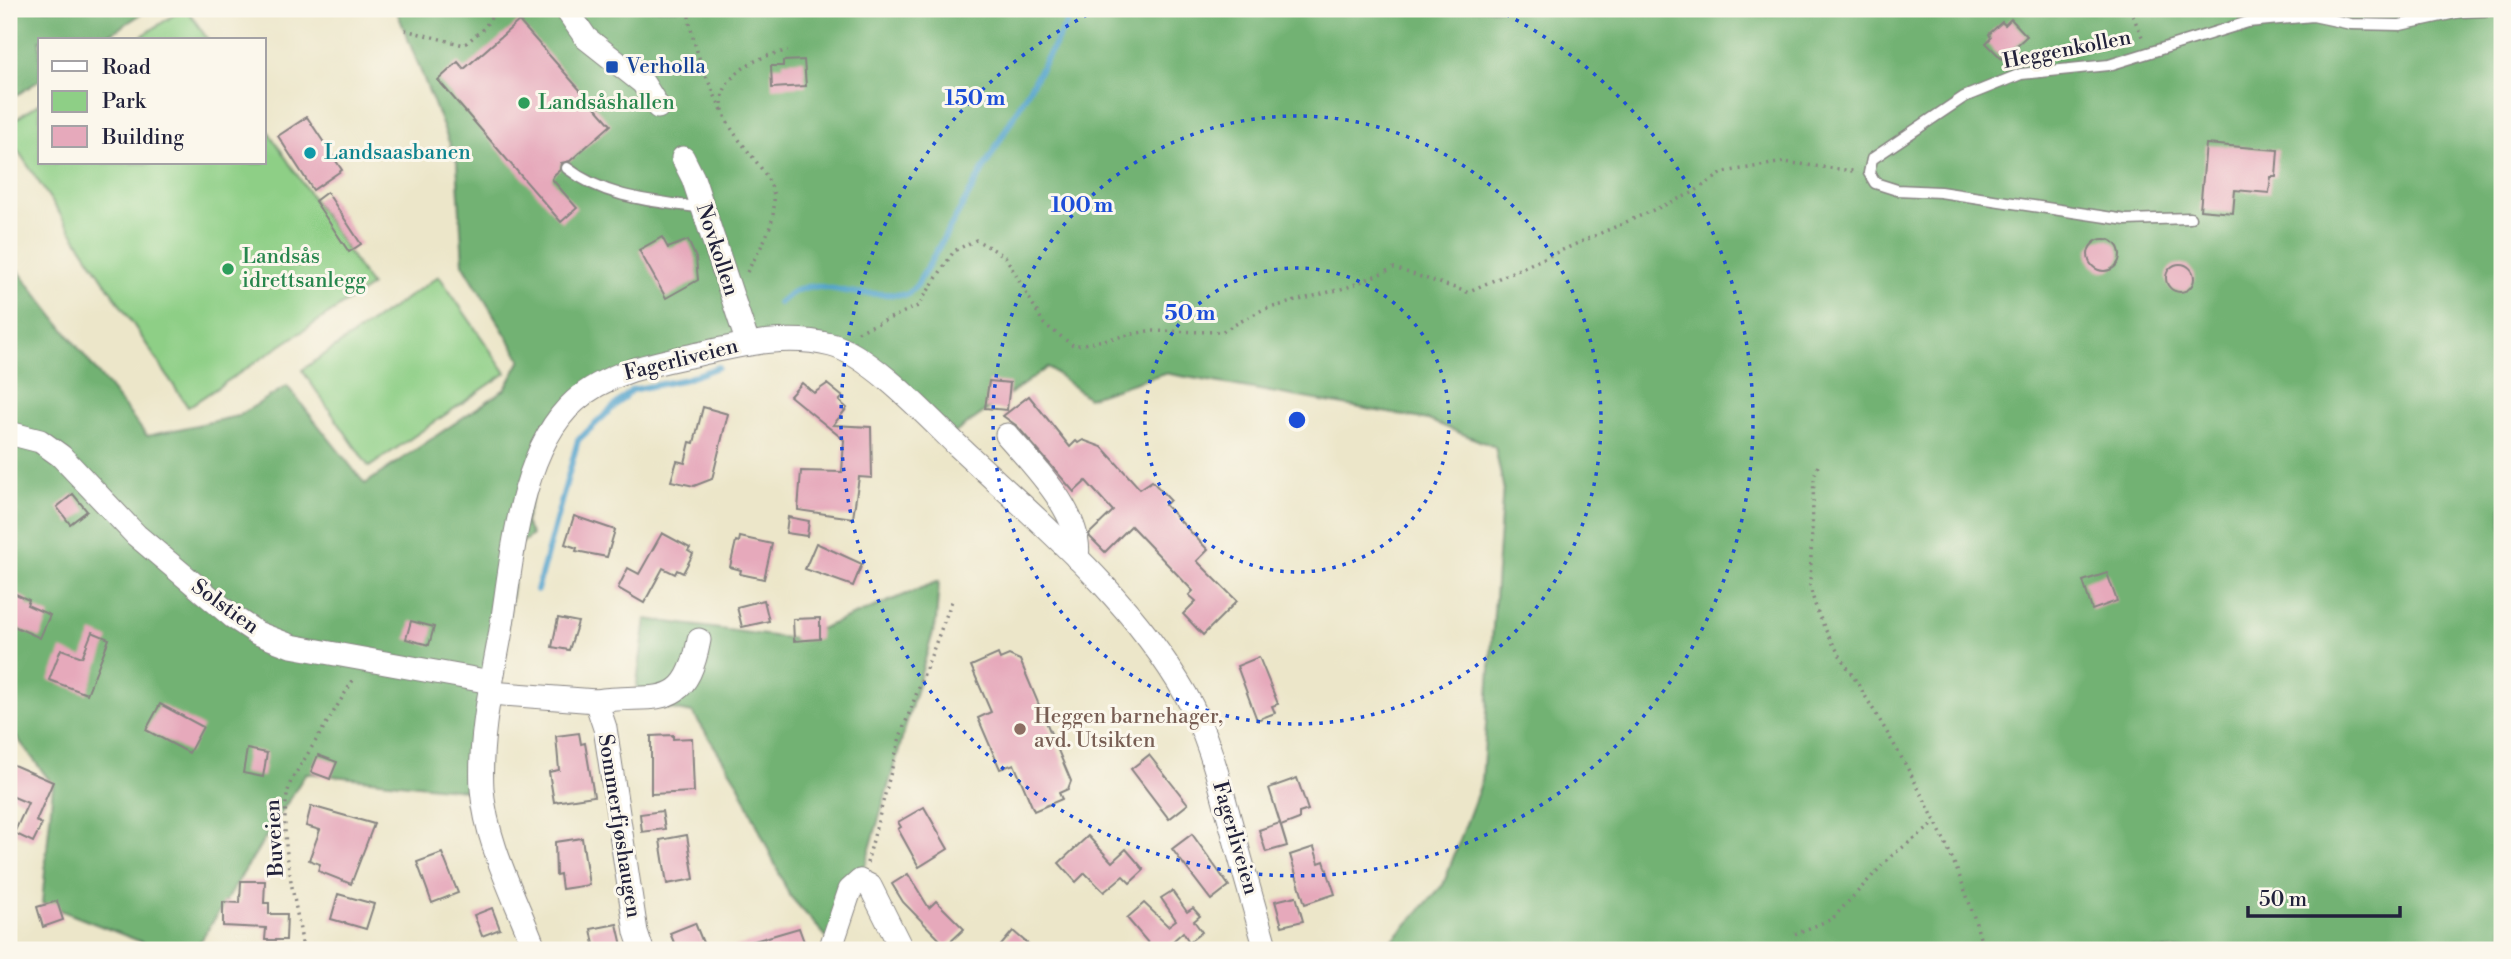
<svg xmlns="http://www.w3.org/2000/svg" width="2511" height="959" viewBox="0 0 2511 959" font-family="'Libre Bodoni',serif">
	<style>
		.green { fill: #8ecf86; stroke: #587860; stroke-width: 2 }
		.forest { fill: #72b273; stroke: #4a6a57; stroke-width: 2 }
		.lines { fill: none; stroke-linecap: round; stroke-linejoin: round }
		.stream { stroke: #51a3cc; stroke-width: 6 }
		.building { fill: #e6a9bb }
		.lane-casing { stroke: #878482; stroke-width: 13 }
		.street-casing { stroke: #878482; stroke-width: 25 }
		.path { stroke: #878482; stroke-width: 3.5; stroke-dasharray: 2 5; stroke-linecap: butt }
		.lane { stroke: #fff; stroke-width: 10 }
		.street { stroke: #fff; stroke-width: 23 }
		.ring { fill: none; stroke: #1d4ed8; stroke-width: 3.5; stroke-dasharray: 3.5 7 }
		.transit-dot { fill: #1a4fb4; stroke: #fbf7ec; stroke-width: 2.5 }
		.leisure-dot { fill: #2e9e5b; stroke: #fbf7ec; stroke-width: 2.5 }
		.culture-dot { fill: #0f9aa8; stroke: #fbf7ec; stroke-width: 2.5 }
		.education-dot { fill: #8d6e63; stroke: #fbf7ec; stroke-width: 2.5 }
		.labels { text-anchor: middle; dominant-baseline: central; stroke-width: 6; stroke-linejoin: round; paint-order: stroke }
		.street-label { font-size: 21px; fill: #22223b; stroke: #fbf7ec }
		.transit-label { font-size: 21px; fill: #164399; stroke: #fbf7ec; text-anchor: start }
		.leisure-label { font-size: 21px; fill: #27864d; stroke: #fbf7ec; text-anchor: start }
		.culture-label { font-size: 21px; fill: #0d838f; stroke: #fbf7ec; text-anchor: start }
		.education-label { font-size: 21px; fill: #785e54; stroke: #fbf7ec; text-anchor: start }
		.centre { fill: #1d4ed8; stroke: #fbf7ec; stroke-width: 3.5 }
		.ring-label { font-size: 21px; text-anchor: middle; font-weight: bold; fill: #1d4ed8; stroke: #fbf7ec; stroke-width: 6; stroke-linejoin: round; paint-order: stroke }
	</style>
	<rect width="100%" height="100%" fill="#fbf7ec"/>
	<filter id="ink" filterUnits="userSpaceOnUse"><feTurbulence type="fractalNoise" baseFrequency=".0143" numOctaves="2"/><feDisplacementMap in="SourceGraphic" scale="14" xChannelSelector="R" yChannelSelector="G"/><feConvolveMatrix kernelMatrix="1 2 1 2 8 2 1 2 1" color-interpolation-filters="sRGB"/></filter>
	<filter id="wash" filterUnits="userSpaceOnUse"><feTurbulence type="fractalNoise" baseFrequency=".00686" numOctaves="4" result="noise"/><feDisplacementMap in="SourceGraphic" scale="28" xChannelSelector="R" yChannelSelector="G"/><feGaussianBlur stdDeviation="1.57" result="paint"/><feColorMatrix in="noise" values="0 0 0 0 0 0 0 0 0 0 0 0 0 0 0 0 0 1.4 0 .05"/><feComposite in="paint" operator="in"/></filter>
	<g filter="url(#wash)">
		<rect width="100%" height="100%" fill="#ece6c9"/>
		<g class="green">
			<path d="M183 9H187L208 40H136Z"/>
			<path d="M40 103V163H264V125L371 286 188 407 9 137V124Z"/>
			<path d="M439 276 506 373 369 467 302 370Z"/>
		</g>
		<g class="forest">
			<path d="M9 9H149L101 40H40V80L9 100Z"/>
			<path d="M396 9H2502V950H1383L1443 885 1482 781 1503 486 1495 447 1428 420 1164 373 1088 398 1048 367 949 437 832 340 654 363 571 405 546 444 525 523 532 535 519 545 482 792 306 773 195 950H162L42 903 53 785 9 727V259L147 436 238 416 287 386 365 484 505 389 521 360 463 264 457 162Z"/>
			<path d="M939 581 936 622 861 880 830 941 789 895 738 783 693 713 634 703 646 619 795 639Z"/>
		</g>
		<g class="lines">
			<g class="stream">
				<path d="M779 303C808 275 826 290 857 293 873 294 890 294 907 295L917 285 1075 9"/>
				<path d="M537 590 578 440 632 390 686 379 718 367"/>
			</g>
		</g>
		<g id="blocks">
			<g class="building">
				<path d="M2011 19 2027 36 2002 59 1986 43 1991 38 1989 34 2002 22 2005 25Z"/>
				<path d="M519 21 611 125 570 161 561 163 560 170 554 175 552 179 577 208 561 222 438 80 458 62 464 69Z"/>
				<path d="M804 60 806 86 772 88 771 66H783V61Z"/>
				<path d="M307 117 342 170 313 190 278 136Z"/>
				<path d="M2206 144 2278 150 2276 177H2271L2269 193 2235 190 2233 213 2200 210Z"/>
				<path d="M327 192 361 244 349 252 315 201Z"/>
				<path d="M662 237 668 248 688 240 696 258 698 280 666 298 639 250Z"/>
				<circle cx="2104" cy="255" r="16"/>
				<circle cx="2180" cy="278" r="14"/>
				<path d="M989 381 1010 383 1007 410 985 408Z"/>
				<path d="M802 383 814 393 827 384 843 397 839 401 847 408 833 425 871 427 872 478 859 477 853 518 798 510 801 471 842 472 844 440 790 396Z"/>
				<path d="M1029 396 1070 447 1076 441 1078 443 1083 440 1102 447 1140 489 1152 481 1170 500 1165 505 1208 550 1197 561 1237 601 1203 635 1183 614 1196 601 1189 595 1193 591 1131 526 1105 552 1090 537 1089 534 1113 511 1086 481 1074 492 1017 426 1003 416Z"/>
				<path d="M703 407 728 414 712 479 694 486 671 481 677 461 685 463 690 442 694 443Z"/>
				<path d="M73 494 87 511 70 524 57 507Z"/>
				<path d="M574 516 615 530 607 557 576 551 577 548 565 544Z"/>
				<path d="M788 517 809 521 807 536 786 533Z"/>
				<path d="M662 533 690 548 688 551 693 554 683 573 677 570 675 574 663 568 644 603 618 588 628 568 639 574Z"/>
				<path d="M740 537 772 544 764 579 740 574 741 570 730 567 736 541 739 542Z"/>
				<path d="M816 543 862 564 853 586 805 569Z"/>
				<path d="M2107 573 2117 601 2092 610 2083 581Z"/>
				<path d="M9 591 29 600 27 605 50 615 40 638 9 624Z"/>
				<path d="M764 600 769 621 742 627 737 607Z"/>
				<path d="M558 618 578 622 569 650 552 647Z"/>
				<path d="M820 618V639L794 641 793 619Z"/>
				<path d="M411 621 434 627 429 645 406 639Z"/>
				<path d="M92 632 109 639 87 694 49 680 61 649 82 657Z"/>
				<path d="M998 654 1000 659 1009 655 1020 660 1071 781 1068 789 1059 793 1062 799 1034 811 1014 764 1000 769 978 718 991 712 971 666Z"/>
				<path d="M1259 657 1278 704 1272 706 1275 713 1257 720 1237 666Z"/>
				<path d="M160 704 203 727 189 753 146 730Z"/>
				<path d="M579 733 581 744 585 743 594 796 554 802 549 772 559 770 556 736Z"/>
				<path d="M673 735V739L692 738 694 792 651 794V736Z"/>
				<path d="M247 749 267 753 263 777 243 773Z"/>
				<path d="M318 755 337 762 330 779 311 772Z"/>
				<path d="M1149 755 1188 804 1169 819 1131 769Z"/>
				<path d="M9 763 53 782 36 821 42 824 33 842 14 833 28 803 9 795Z"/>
				<path d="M1297 778 1308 810 1299 813V819L1281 826 1269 788Z"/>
				<path d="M311 806 374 824 351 884 318 871 320 864 309 860 320 830 306 826Z"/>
				<path d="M924 807 948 849 919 867 898 829 901 827 898 822Z"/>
				<path d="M662 811 665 829 642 832 640 814Z"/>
				<path d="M1280 823 1287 846 1266 852 1259 830Z"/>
				<path d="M1192 834 1229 886 1211 900 1172 849Z"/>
				<path d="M687 835 694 879 667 884 660 840Z"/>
				<path d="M1088 836 1112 862 1126 849 1144 870 1130 883 1123 876 1104 892 1085 873 1076 882 1059 863Z"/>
				<path d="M582 838 589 885 562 889 560 874 556 875 555 842Z"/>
				<path d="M1314 847 1319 863 1324 861 1335 894 1305 904 1290 855Z"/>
				<path d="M442 853 458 893 432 903 417 862Z"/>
				<path d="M908 874 929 908 936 901 964 929 946 946 903 902 892 884Z"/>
				<path d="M241 881H265L264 903H269V914H287L286 940H265L266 928 223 926V902L240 903Z"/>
				<path d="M1172 891 1187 912 1193 908 1200 916 1194 921 1202 932 1189 942 1183 932 1163 950H1154L1127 918 1144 903 1168 926 1176 920 1161 898Z"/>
				<path d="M338 894 374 904 366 929 331 919Z"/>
				<path d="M1296 896 1303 921 1282 926 1275 901Z"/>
				<path d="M57 901 63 920 43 927 37 907Z"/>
				<path d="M492 908 500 929 482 936 474 915Z"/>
				<path d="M695 923 706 950H677L670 933Z"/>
				<path d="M617 924 623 950H595L591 929Z"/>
				<path d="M799 928 807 950H735L734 947Z"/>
				<path d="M1013 931 1035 950H997Z"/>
			</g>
		</g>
	</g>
	<g filter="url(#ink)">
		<use href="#blocks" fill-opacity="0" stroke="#878482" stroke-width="2"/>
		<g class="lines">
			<g class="lane-casing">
				<g id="lane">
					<path d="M567 168C607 199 654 201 703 208"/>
					<path d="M2190 218 2126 220 1940 192 1897 190 1875 183 1869 173 1872 159 1964 97 2021 74 2109 65 2248 22 2313 16 2351 24 2400 25 2460 12 2502 10"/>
				</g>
			</g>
			<g class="street-casing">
				<g id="street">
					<path d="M566 9 586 38 643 83 658 107"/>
					<path d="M683 158 693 178 748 344"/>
					<path d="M9 433 40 441 61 456 136 535 233 617 257 633 291 646 491 682"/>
					<path d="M1007 435C1033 465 1084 516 1077 558"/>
					<path d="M490 693 596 701 605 728 636 932 642 950"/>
					<path d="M596 701C655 692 685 715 699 640"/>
					<path d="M535 950C516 899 486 844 482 789 479 738 491 686 500 636 512 566 518 451 575 401 610 370 659 363 703 353 745 344 788 334 831 345 869 354 928 417 957 445 1039 522 1130 596 1186 695 1207 733 1218 776 1229 817 1241 862 1254 906 1266 950"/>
					<path d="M830 950 850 890 860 881 870 886 902 950"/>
				</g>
			</g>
			<g class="path">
				<path d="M688 9C692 46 706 79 723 112"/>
				<path d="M2130 9 2143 39"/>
				<path d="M1790 14 1791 9"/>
				<path d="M405 30 464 45 484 28 497 9"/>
				<path d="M747 272C760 248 776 226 774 197 770 157 692 117 735 75 750 61 768 54 788 51"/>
				<path d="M858 332 918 306 954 251 976 240 1005 256 1044 324 1074 346 1148 331 1221 332 1262 310 1348 287 1394 268 1467 292 1692 193 1724 172 1784 162 1853 171"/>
				<path d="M1818 466 1814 476 1810 585C1818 627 1843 659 1864 694 1912 773 1962 861 1983 950"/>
				<path d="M867 863 900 737 953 598"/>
				<path d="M1795 934 1832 919 1891 856 1934 824"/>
				<path d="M303 950C297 901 274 828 291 781L355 677"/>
			</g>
			<use href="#lane" class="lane"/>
			<use href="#street" class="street"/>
		</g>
	</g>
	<g class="ring">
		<circle cx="1297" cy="420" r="152"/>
		<circle cx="1297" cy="420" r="304"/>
		<path d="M1497 10A456 456 0 1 1 1097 10"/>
	</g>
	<rect class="transit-dot" x="605" y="60" width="14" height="14" rx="3.5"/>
	<g class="leisure-dot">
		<circle cx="524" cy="103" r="7"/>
		<circle cx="228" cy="269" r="7"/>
	</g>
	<circle class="culture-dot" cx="310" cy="153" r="7"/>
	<circle class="education-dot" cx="1020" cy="729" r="7"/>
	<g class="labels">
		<g class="street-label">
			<text transform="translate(2067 50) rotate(-11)">Heggenkollen</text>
			<text transform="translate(717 250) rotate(72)">Novkollen</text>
			<text transform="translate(681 360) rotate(-14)">Fagerliveien</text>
			<text transform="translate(225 607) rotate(36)">Solstien</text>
			<text transform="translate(619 826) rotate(81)">Sommerfjøshaugen</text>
			<text transform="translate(275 838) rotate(-93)">Buveien</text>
			<text transform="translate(1235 838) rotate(74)">Fagerliveien</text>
		</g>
		<g class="transit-label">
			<text x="626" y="67">Verholla</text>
		</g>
		<g class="leisure-label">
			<text x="538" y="103">Landsåshallen</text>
			<text x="242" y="257">Landsås<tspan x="242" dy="24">idrettsanlegg</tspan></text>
		</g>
		<g class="culture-label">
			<text x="324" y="153">Landsaasbanen</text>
		</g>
		<g class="education-label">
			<text x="1034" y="717">Heggen barnehager,<tspan x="1034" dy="24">avd. Utsikten</tspan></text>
		</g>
	</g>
	<circle cx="1297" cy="420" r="10" class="centre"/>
	<g class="ring-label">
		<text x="975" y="105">150 m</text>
		<text x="1082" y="212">100 m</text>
		<text x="1190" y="320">50 m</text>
	</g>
	<rect width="2511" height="959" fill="none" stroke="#fbf7ec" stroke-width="35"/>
	<rect x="38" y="38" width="228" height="126" fill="#fbf7ec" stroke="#a4a2a5" stroke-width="2"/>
	<rect x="52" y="61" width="35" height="10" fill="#ffffff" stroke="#a4a2a5" stroke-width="2"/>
	<text x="102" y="74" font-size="21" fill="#22223b">Road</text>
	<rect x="52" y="91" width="35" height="21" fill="#8ecf86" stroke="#a4a2a5" stroke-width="2"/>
	<text x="102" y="108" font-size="21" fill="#22223b">Park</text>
	<rect x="52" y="126" width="35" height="21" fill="#e6a9bb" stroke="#a4a2a5" stroke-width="2"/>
	<text x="102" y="144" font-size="21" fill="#22223b">Building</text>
	<path d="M2248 906v10h152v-10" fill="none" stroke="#22223b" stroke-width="3.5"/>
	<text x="2259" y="906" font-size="21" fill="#22223b" stroke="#fbf7ec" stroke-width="5" paint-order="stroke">50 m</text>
</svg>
